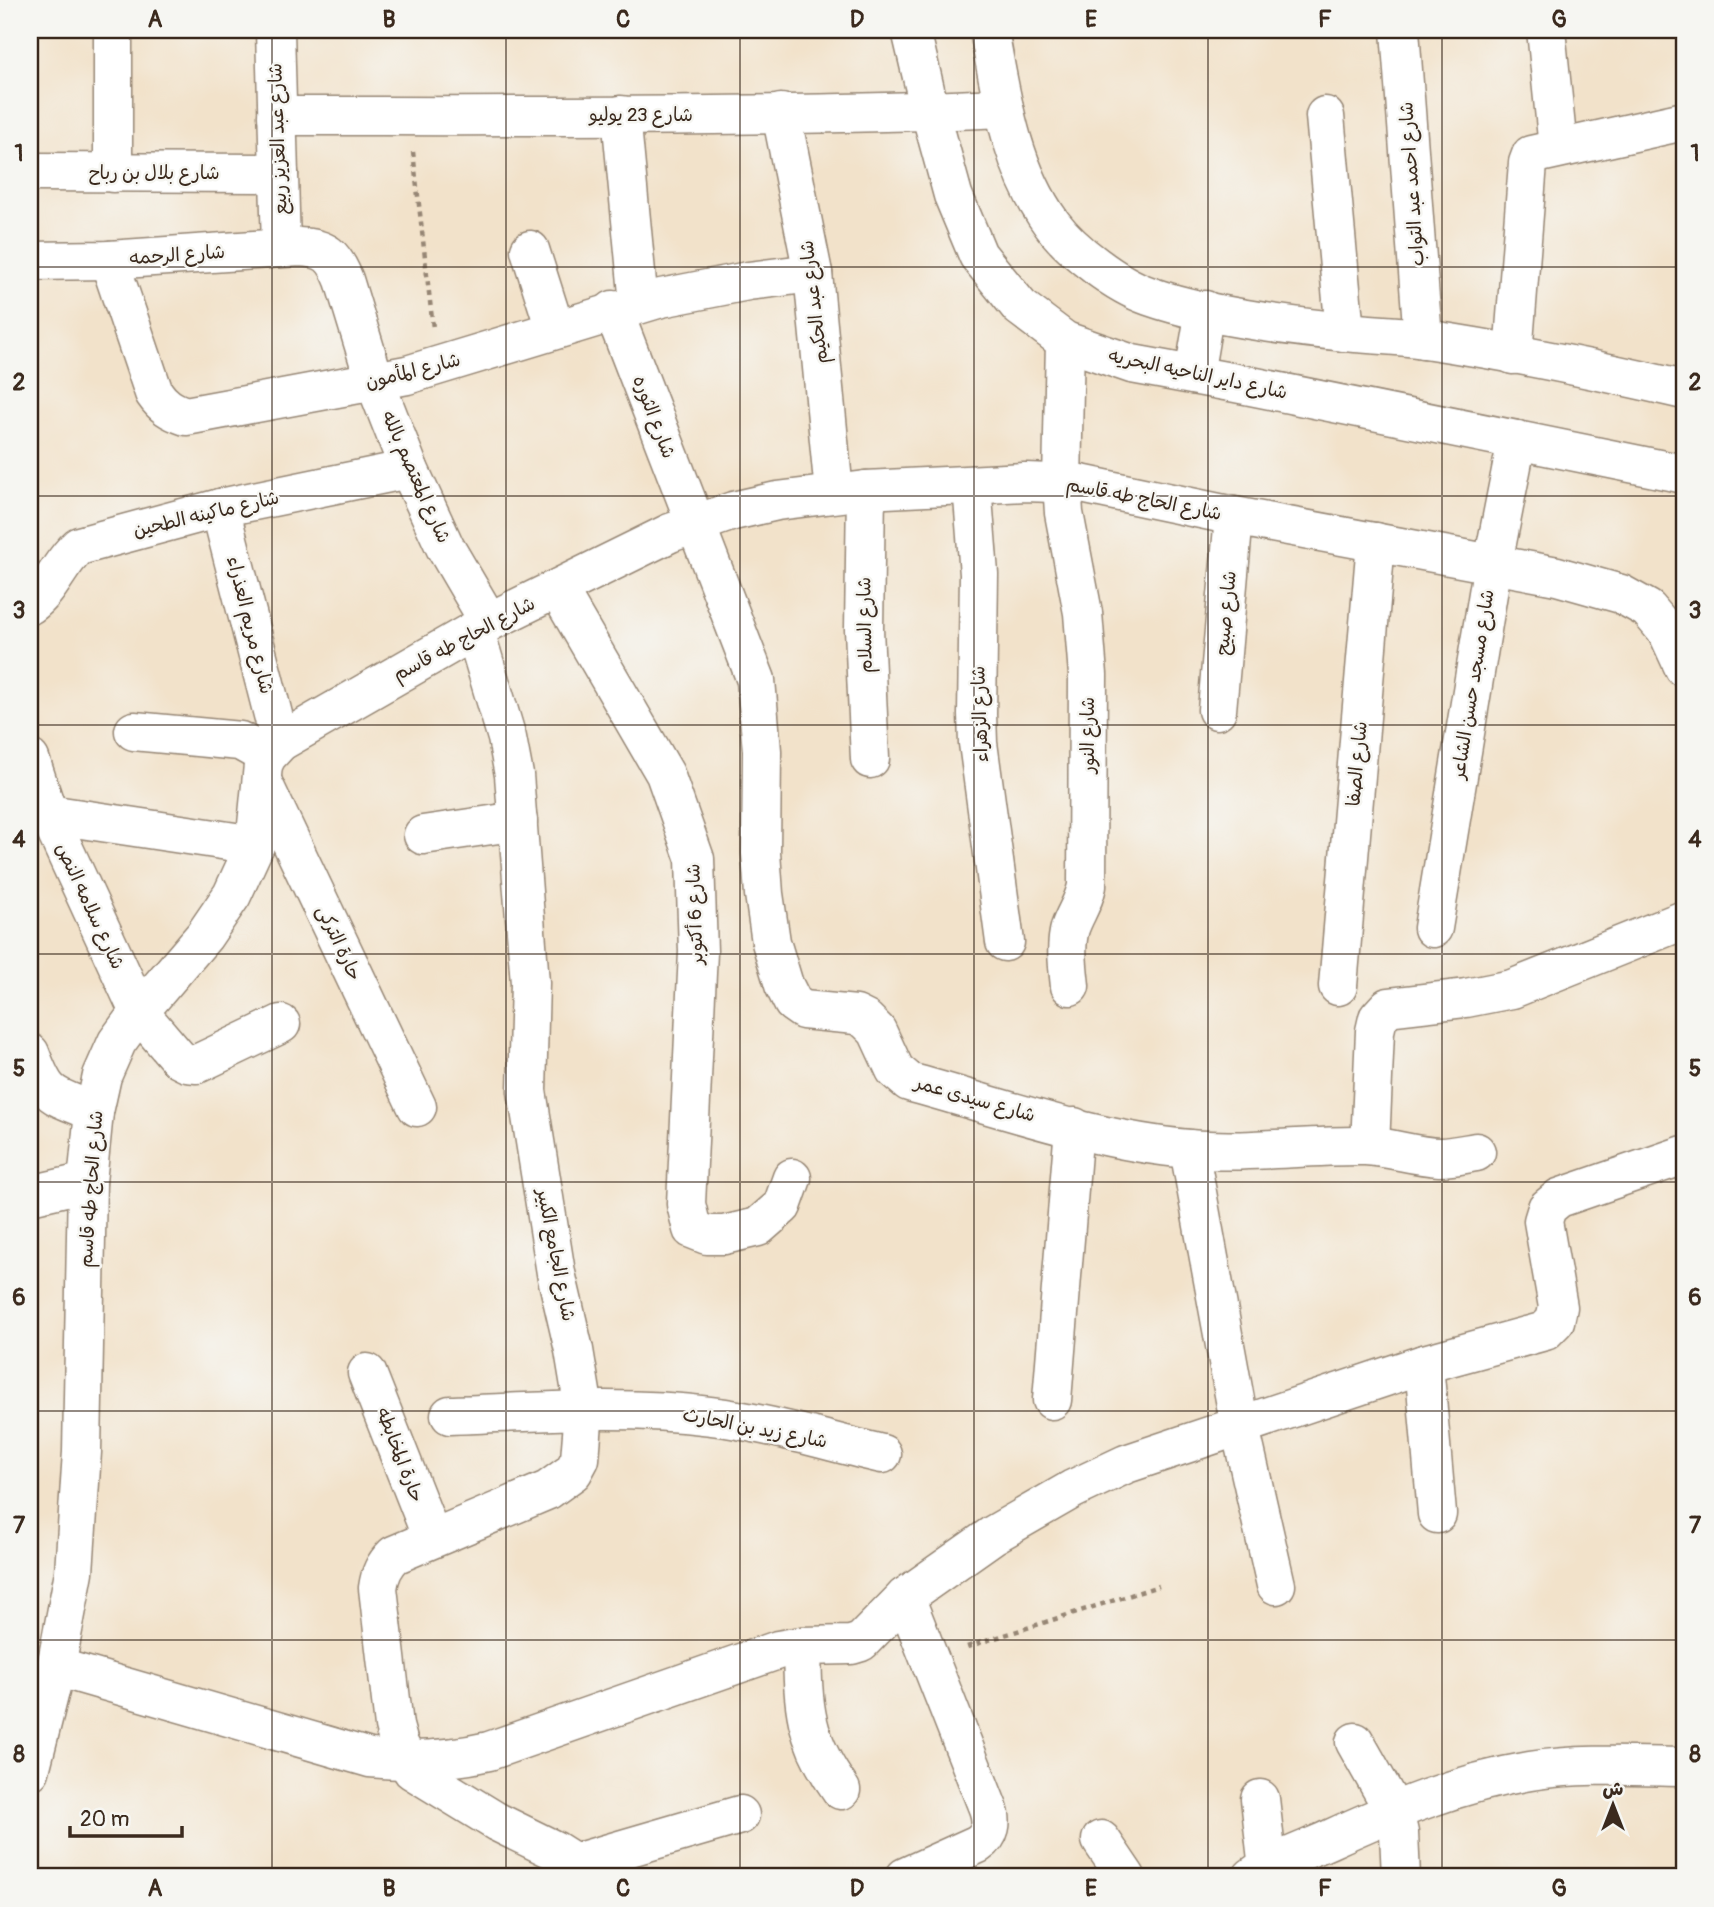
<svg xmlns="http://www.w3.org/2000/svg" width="1714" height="1907" viewBox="0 0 1714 1907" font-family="Pangolin,'Playpen Sans Arabic',sans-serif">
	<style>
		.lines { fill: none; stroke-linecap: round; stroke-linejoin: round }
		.minor-casing { stroke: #968674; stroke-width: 41 }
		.path { stroke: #968674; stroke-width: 4.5; stroke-dasharray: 5 5; stroke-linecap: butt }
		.minor { stroke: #fff; stroke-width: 38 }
		.grid { fill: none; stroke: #3b2a1e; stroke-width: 2; stroke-opacity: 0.55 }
		.labels { text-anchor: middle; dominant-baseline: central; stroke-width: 5; stroke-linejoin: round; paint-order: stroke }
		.street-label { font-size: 19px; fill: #3b2a1e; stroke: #f6f6f2 }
		.neatline { fill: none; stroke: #3b2a1e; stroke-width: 2.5 }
		.grid-label { font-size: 23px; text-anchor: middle; font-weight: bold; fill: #3b2a1e }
	</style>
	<rect width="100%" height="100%" fill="#f6f6f2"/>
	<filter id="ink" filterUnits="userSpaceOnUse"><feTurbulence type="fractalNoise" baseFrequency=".0143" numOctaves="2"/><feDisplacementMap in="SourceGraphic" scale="14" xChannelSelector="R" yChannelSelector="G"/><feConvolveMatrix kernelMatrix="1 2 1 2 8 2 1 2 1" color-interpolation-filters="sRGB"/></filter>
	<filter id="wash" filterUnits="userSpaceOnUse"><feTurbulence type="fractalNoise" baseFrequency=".00686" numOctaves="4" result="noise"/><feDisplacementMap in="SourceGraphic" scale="28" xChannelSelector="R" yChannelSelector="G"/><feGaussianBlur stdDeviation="1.57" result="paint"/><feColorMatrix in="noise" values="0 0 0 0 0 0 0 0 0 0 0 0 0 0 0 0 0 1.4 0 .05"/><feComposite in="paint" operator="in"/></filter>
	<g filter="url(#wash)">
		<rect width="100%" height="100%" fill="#f2e2ca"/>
	</g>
	<g filter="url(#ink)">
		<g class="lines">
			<g class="minor-casing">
				<g id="minor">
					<path d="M275 30 281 248"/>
					<path d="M911 30 930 111 953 195 978 255 1020 307 1065 341 1132 364 1236 383 1684 474"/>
					<path d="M989 30C1001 96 1011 168 1052 224 1072 251 1117 285 1149 296 1205 316 1286 326 1346 332 1372 335 1399 335 1425 339 1512 352 1599 370 1684 390"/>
					<path d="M1400 30 1423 339"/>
					<path d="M1546 30 1558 148"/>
					<path d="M781 113 813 273 834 493"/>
					<path d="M621 115 639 304"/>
					<path d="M277 116C519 116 762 118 1004 108"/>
					<path d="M1325 116 1345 332"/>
					<path d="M30 172 279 173"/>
					<path d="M113 173V30"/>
					<path d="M530 250 555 329"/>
					<path d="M109 260 154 393C163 406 171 411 186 416L407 375 661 298 748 281 813 273"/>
					<path d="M30 261 109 260 299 247C326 248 334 255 344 280L375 382 409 469 445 547 489 622"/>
					<path d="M613 310 756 680 762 751 761 853 764 894 771 942 784 985 793 1003 803 1010 856 1015 866 1020 877 1031 895 1070 909 1082C1001 1107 1094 1141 1189 1149 1248 1154 1306 1145 1365 1146 1390 1147 1414 1156 1439 1157 1452 1157 1464 1154 1476 1152"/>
					<path d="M1065 341 1062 482 1064 513 1083 613 1088 675 1087 886C1083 904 1075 913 1070 928 1065 946 1068 967 1070 986"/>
					<path d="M1513 355 1528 163 1531 155 1684 121"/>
					<path d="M1194 375 1205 310"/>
					<path d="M972 485 979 574 977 714 978 743 1005 942"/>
					<path d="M866 490 864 629 870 759"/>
					<path d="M220 508 280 742"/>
					<path d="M558 590 665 774 695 859 698 952 686 1204 692 1229 707 1235H724L758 1227 782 1206 792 1178"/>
					<path d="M30 605C52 589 59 563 79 546L220 508 409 469"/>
					<path d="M475 631 507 738 514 775 530 983 527 1091 556 1273 574 1350 584 1410 580 1459 573 1472 548 1490 394 1555C384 1565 380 1574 378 1588L394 1726 399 1744 412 1770 497 1822 556 1851 575 1863 585 1877"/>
					<path d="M1217 710 1234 516"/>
					<path d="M134 731 240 741 267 756"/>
					<path d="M30 759 48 814 139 1012 179 1059 187 1063 197 1064 281 1024"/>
					<path d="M262 781 417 1107"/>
					<path d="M48 814 255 845"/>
					<path d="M423 835 518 821"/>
					<path d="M1433 928 1493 563 1517 440"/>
					<path d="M1338 986 1376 542"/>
					<path d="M30 1053C48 1100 50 1093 94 1112"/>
					<path d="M1370 1146 1375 1031 1378 1018 1388 1007 1466 998 1512 989 1684 920"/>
					<path d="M1189 1149 1240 1427 1276 1585"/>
					<path d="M30 1195 87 1182"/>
					<path d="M1424 1364 1437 1514"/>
					<path d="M367 1373 432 1538"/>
					<path d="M1052 1400 1074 1127"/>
					<path d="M450 1415C537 1412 625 1405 711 1416 768 1423 826 1441 882 1454"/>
					<path d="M802 1646C803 1707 804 1739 841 1790"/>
					<path d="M56 1667 370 1758C409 1762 450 1760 489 1751L778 1650 802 1646 851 1645 861 1642 905 1597 993 1535 1073 1489 1126 1464 1424 1364 1545 1331 1555 1321 1558 1307 1543 1221 1547 1208 1559 1198 1684 1155"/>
					<path d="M1355 1742 1394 1811 1399 1833 1401 1877"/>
					<path d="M30 1771 56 1667 74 1572 82 1452 87 1182 94 1112 102 1076 117 1042 139 1012 204 936 232 895 255 845 263 765 267 756 280 742 489 622 670 533 733 511 777 501 866 490 1025 482 1081 484 1234 516 1557 576 1621 594 1648 609 1668 633 1684 668"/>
					<path d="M1260 1799 1268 1868"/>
					<path d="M1101 1840 1126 1877"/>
					<path d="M575 1863 740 1815"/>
					<path d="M905 1877 978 1844C991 1835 993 1822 988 1808L905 1597"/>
					<path d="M1252 1877C1269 1863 1306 1850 1328 1840 1393 1810 1458 1783 1530 1771 1580 1763 1633 1766 1684 1767"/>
				</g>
			</g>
			<g class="path">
				<path d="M413 152 433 328"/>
				<path d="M967 1647 1159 1586"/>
			</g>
			<use href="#minor" class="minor"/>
		</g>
	</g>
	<path class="grid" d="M272 30V1877M506 30V1877M740 30V1877M974 30V1877M1208 30V1877M1442 30V1877M30 267H1684M30 496H1684M30 725H1684M30 954H1684M30 1182H1684M30 1411H1684M30 1640H1684"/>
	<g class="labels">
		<g class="street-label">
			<text x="641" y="115">شارع 23 يوليو</text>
			<text transform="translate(278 139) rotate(-92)">شارع عبد العزيز ربيع</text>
			<text x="154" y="173">شارع بلال بن رباح</text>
			<text transform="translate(1412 184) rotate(-94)">شارع احمد عبد التواب</text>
			<text transform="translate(177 255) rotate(-4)">شارع الرحمه</text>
			<text transform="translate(814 302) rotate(-97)">شارع عبد الحكيم</text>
			<text transform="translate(413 371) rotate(-14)">شارع المأمون</text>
			<text transform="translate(1198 374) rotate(12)">شارع داير الناحيه البحريه</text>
			<text transform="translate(654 417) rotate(69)">شارع الثوره</text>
			<text transform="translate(416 477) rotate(66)">شارع المعتصم بالله</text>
			<text transform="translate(1144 499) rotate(11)">شارع الحاج طه قاسم</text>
			<text transform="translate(206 514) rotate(-13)">شارع ماكينه الطحين</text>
			<text transform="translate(1226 613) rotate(-85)">شارع صبيح</text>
			<text transform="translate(250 625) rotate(76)">شارع مريم العذراء</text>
			<text transform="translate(865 625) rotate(-91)">شارع السلام</text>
			<text transform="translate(464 639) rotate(-28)">شارع الحاج طه قاسم</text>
			<text transform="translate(1473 684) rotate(-81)">شارع مسجد حسن الشاعر</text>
			<text transform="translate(980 714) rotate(-92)">شارع الزهراء</text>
			<text transform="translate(1088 735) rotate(-90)">شارع النور</text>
			<text transform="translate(1357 764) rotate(-85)">شارع الصفا</text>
			<text transform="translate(90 906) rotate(65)">شارع سلامه النص</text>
			<text transform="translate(695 914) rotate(-92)">شارع 6 أكتوبر</text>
			<text transform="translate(339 943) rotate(65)">حارة التركى</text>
			<text transform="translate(975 1099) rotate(16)">شارع سيدى عمر</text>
			<text transform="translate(91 1189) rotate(-86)">شارع الحاج طه قاسم</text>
			<text transform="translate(556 1255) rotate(79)">شارع الجامع الكبير</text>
			<text transform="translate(755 1428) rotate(11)">شارع زيد بن الحارث</text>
			<text transform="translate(400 1455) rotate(69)">حارة المخابطه</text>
		</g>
	</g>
	<rect width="1714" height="1907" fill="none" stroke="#f6f6f2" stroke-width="77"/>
	<g transform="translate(1613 1805)" stroke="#f6f6f2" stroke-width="5" paint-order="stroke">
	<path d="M0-5L12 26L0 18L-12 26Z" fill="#3b2a1e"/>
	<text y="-10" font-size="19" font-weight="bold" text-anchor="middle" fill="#3b2a1e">ش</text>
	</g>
	<path d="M70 1826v10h112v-10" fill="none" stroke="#3b2a1e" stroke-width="3.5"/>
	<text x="80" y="1826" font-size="21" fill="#3b2a1e" stroke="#f6f6f2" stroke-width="5" paint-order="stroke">20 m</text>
	<rect x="38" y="38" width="1638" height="1830" class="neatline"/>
	<g class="grid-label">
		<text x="155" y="27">A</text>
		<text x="389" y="27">B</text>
		<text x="623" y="27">C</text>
		<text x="857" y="27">D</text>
		<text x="1091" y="27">E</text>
		<text x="1325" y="27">F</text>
		<text x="1559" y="27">G</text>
		<text x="19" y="161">1</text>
		<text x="1695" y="161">1</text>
		<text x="19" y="390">2</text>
		<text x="1695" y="390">2</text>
		<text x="19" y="618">3</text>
		<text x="1695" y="618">3</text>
		<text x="19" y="847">4</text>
		<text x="1695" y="847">4</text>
		<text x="19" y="1076">5</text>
		<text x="1695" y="1076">5</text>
		<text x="19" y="1305">6</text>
		<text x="1695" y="1305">6</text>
		<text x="19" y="1533">7</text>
		<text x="1695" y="1533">7</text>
		<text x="19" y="1762">8</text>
		<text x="1695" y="1762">8</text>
		<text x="155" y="1896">A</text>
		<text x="389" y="1896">B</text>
		<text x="623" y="1896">C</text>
		<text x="857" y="1896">D</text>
		<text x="1091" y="1896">E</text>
		<text x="1325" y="1896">F</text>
		<text x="1559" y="1896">G</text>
	</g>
</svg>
